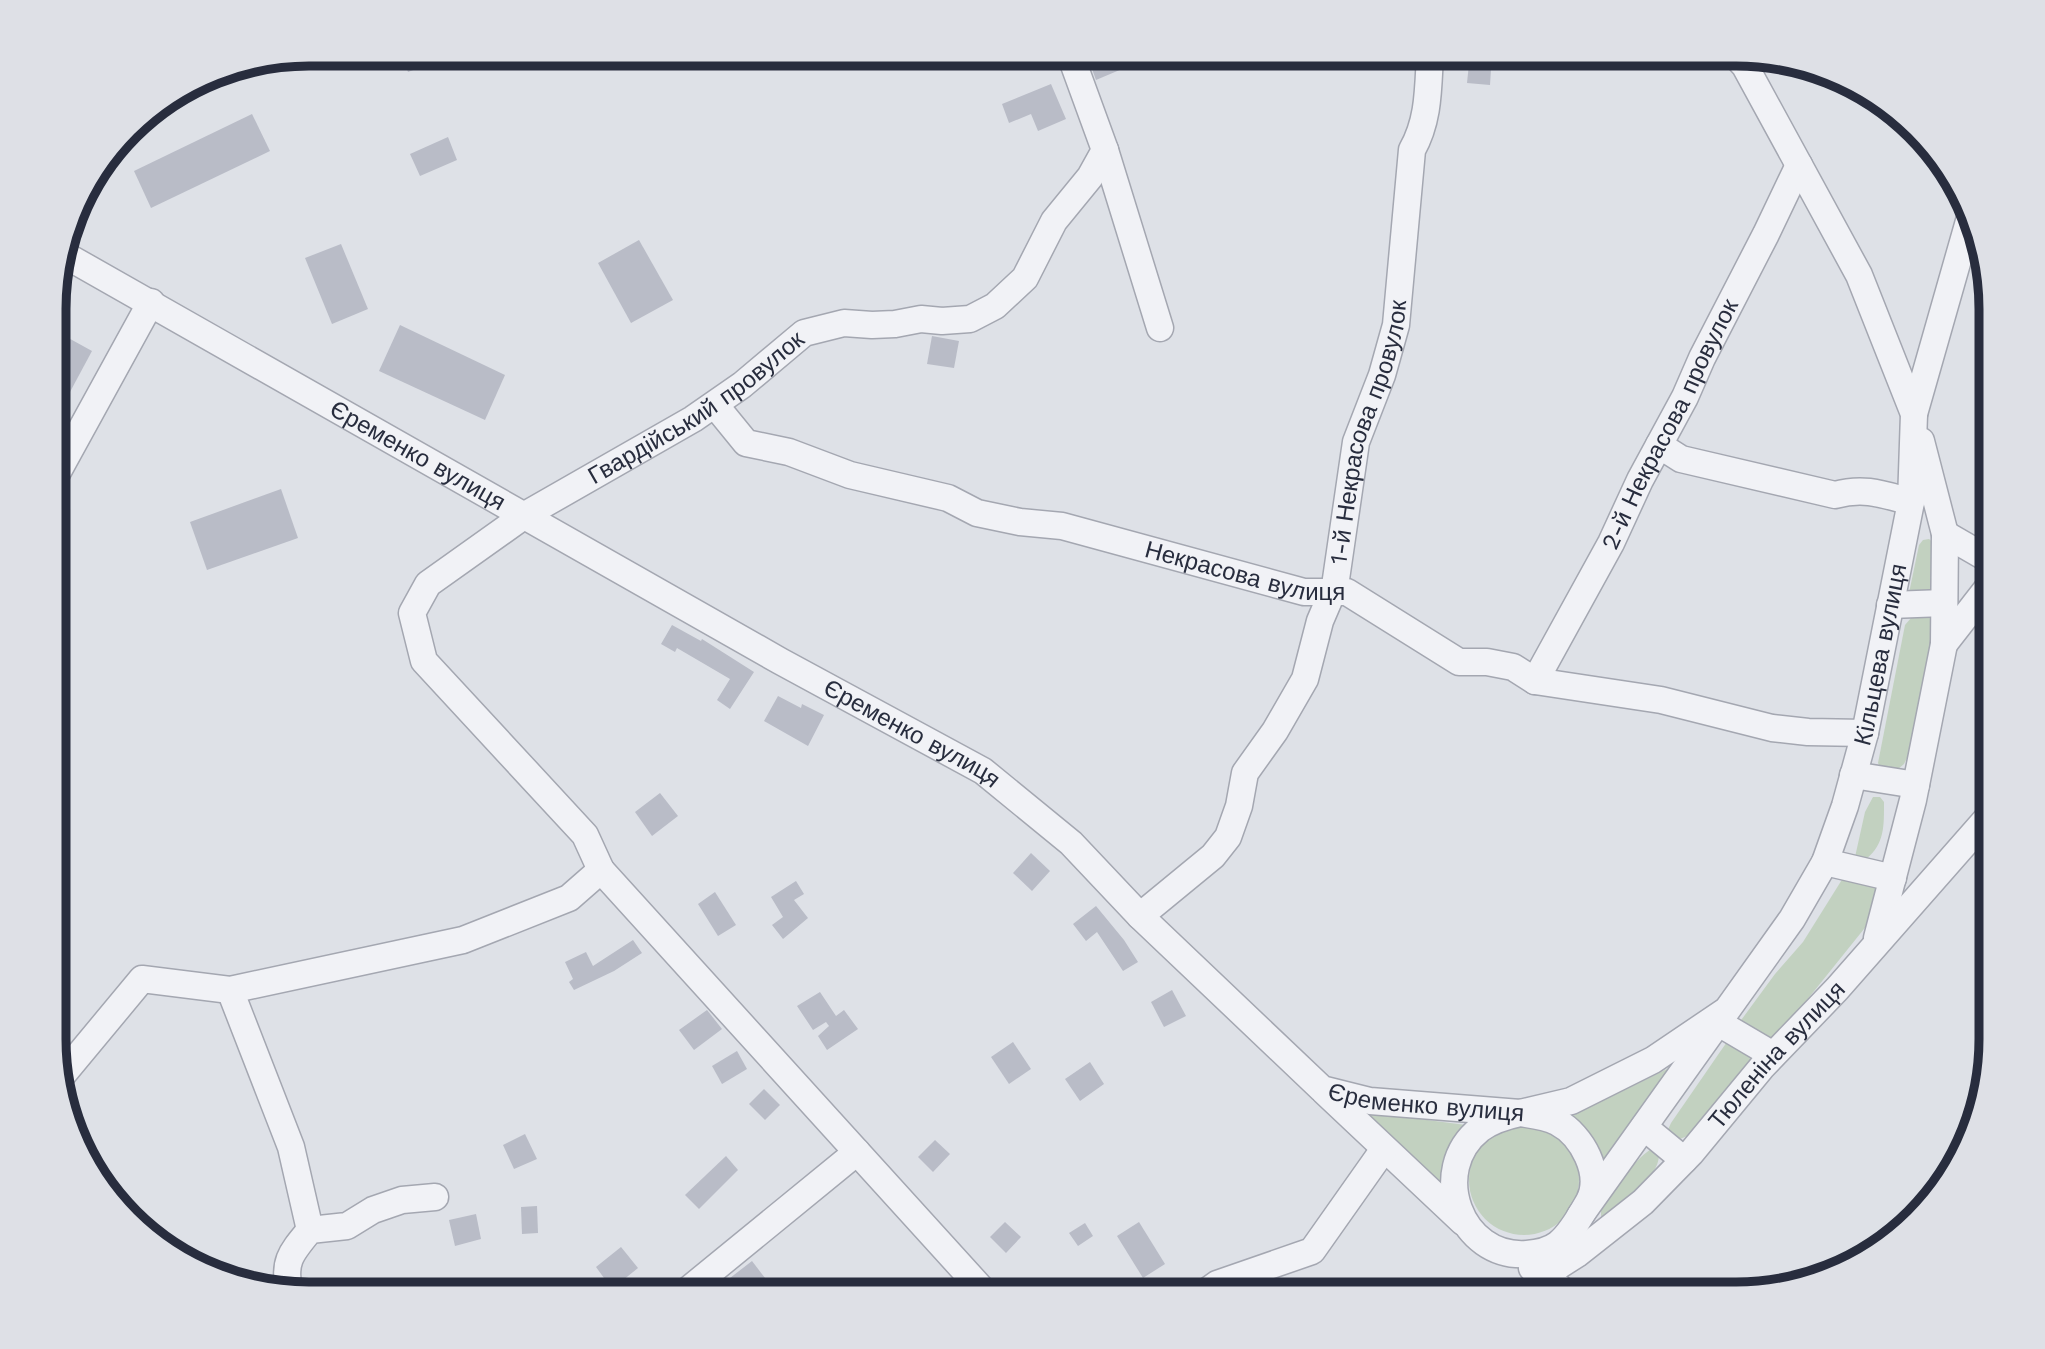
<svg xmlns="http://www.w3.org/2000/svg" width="2045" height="1349" viewBox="0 0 2045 1349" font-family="'Work Sans',sans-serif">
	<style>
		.green { fill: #c2d1c0 }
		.building { fill: #b9bcc7 }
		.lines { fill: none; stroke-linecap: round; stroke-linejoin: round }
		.minor-casing { stroke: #a4a7b1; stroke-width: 29 }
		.minor { stroke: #f1f2f6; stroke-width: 26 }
		.labels { text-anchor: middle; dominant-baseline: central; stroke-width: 5; stroke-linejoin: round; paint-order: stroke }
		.street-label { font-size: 24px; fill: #282d3e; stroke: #eef0f5 }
		.rim { fill: none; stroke: #282d3e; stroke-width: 9 }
	</style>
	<rect width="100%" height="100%" fill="#dee1e7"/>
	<g class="green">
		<path d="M1929 539 1935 544 1933 591 1909 593 1919 545 1923 540Z"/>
		<path d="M1919 613 1931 614 1934 627 1909 754 1904 764 1898 769 1880 767 1878 763 1905 625 1911 618Z"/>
		<path d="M1873 797H1880L1884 802C1884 825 1885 844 1866 859L1855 857 1865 812Z"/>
		<path d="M1843 878 1878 885 1868 924 1778 1036 1768 1040 1739 1023 1775 974 1803 942Z"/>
		<path d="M1731 1036 1755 1058 1692 1133C1681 1140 1676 1141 1665 1136L1671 1123Z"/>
		<path d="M1671 1067 1605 1166 1570 1117Z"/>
		<path d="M1365 1112 1466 1125 1441 1183Z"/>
		<circle cx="1524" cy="1180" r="55"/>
		<path d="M1658 1145C1659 1153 1660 1159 1656 1167 1648 1183 1618 1210 1601 1217V1211C1617 1189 1633 1157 1658 1145Z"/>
	</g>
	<g class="building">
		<path d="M401 54H451V56L408 72Z"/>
		<path d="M1096 54H1116L1122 69 1096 80 1088 58Z"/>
		<path d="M1470 54H1492L1490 85 1467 83Z"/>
		<path d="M1051 84 1066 119 1038 131 1031 114 1009 123 1002 104Z"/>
		<path d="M252 114 270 151 151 208 134 171Z"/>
		<path d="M448 137 457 160 420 176 410 154Z"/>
		<path d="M639 240 673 300 631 323 598 263Z"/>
		<path d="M341 244 368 309 332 324 305 258Z"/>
		<path d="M400 325 505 375 485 420 379 371Z"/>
		<path d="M63 335 92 351 56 418V347Z"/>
		<path d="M932 336 959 341 954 368 927 364Z"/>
		<path d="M281 489 298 538 207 570 190 522Z"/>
		<path d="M672 625 701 641 702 639 754 672 730 709 717 700 730 679 677 648 675 652 661 644Z"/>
		<path d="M778 696 801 708 802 704 824 715 808 746 764 721Z"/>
		<path d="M660 793 678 816 652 836 635 812Z"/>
		<path d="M1031 853 1050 871 1032 891 1013 873Z"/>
		<path d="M796 881 804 894 794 900 808 918 783 939 772 925 783 917 771 897Z"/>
		<path d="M715 892 736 925 718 936 698 904Z"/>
		<path d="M1096 906 1124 940 1138 962 1123 971 1097 932 1086 941 1073 924Z"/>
		<path d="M633 940 642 953 614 971 574 990 569 982 573 979 565 962 586 952 593 966Z"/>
		<path d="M1172 990 1186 1016 1164 1027 1151 1002Z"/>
		<path d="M820 992 836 1016 844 1010 858 1029 827 1050 818 1036 829 1026 826 1022 813 1030 797 1006Z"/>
		<path d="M707 1010 722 1029 694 1050 679 1030Z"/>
		<path d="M1013 1042 1031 1069 1009 1084 991 1057Z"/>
		<path d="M737 1051 747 1069 722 1084 712 1066Z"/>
		<path d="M1090 1062 1104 1084 1080 1101 1065 1079Z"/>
		<path d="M764 1089 780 1105 765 1120 749 1104Z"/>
		<path d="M525 1134 537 1159 514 1169 503 1145Z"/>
		<path d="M935 1140 950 1154 933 1172 918 1157Z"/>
		<path d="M726 1156 738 1170 699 1209 685 1195Z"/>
		<path d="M537 1206 538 1233 522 1234 521 1207Z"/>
		<path d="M476 1214 481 1239 455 1246 449 1220Z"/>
		<path d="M1005 1222 1021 1237 1006 1253 990 1237Z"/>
		<path d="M1139 1222 1165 1264 1143 1278 1117 1236Z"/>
		<path d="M1085 1223 1093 1236 1078 1246 1069 1233Z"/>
		<path d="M621 1247 638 1268 612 1289 596 1267Z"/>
		<path d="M752 1261 778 1295H708Z"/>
	</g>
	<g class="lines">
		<g class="minor-casing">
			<g id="minor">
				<path d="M1105 150 1160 328"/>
				<path id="s1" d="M63 254 780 661 983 771 1071 843 1140 916 1322 1089 1370 1101 1520 1113 1571 1101 1653 1060 1724 1012"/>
				<path id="s2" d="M715 405 746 443 789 452 850 475 948 498 977 513 1020 522 1062 526 1304 592H1347L1459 662H1487L1513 667 1535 681 1661 700 1772 728 1808 732 1865 733"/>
				<path d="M1914 414 1969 221"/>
				<path d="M1659 445 1681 459 1835 495C1864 487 1882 494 1911 502"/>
				<path d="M56 475 151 302"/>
				<path d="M1945 534 1990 560"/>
				<path d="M1890 605 1944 603"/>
				<path d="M1944 644 1990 585"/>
				<path id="s3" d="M1535 681 1611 543 1640 480 1685 397 1702 358 1766 234 1799 165"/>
				<path d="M1853 775 1916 785"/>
				<path d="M1825 862 1893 878"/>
				<path d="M601 870 986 1294"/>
				<path id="s4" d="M1140 916 1213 856 1228 837 1239 806 1245 773 1275 731 1305 679 1320 621 1335 586 1356 442 1382 375 1396 325 1412 150C1429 120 1428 89 1430 54"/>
				<path d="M1877 938 1913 800 1944 644 1945 534 1921 441"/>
				<path d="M230 990 291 1147 310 1230"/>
				<path d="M1717 1022 1773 1055"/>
				<path id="s5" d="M59 1079 142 979 230 990 463 940 569 898 601 870 585 835 424 661 412 613 428 584 525 515 693 419 742 385 804 333 844 323 872 325 895 324 921 319 942 321 970 319 995 306 1025 278 1054 221 1090 177 1105 150 1070 54"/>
				<path d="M1325 1092 1463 1222"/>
				<path d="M1520 1113C1532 1115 1545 1116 1557 1122 1582 1135 1603 1174 1589 1201 1581 1215 1571 1234 1558 1244 1549 1251 1538 1253 1527 1254 1460 1259 1428 1170 1480 1129 1492 1120 1506 1116 1520 1113Z"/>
				<path d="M1644 1127 1684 1160"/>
				<path id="s6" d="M1580 1216 1792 919 1825 862 1845 806 1865 733 1911 502 1914 414 1859 275 1745 66 1734 54"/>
				<path d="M1532 1268 1544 1275 1567 1294"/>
				<path id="s7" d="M1544 1275 1577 1254 1643 1202 1691 1153 1762 1067 1837 989 1990 815"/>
				<path d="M289 1291C283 1261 291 1253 310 1230L347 1226 373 1210 402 1200 435 1197"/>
				<path d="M1203 1294 1217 1284 1312 1251 1384 1149"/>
				<path d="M682 1295 857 1152"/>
			</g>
		</g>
		<use href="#minor" class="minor"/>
	</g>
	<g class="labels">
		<g class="street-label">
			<text stroke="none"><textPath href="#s5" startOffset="1293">Гвардійський провулок</textPath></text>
			<text stroke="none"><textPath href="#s3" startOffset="290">2-й Некрасова провулок</textPath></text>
			<text stroke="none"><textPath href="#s4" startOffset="553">1-й Некрасова провулок</textPath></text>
			<text stroke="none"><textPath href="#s1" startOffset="408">Єременко вулиця</textPath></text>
			<text stroke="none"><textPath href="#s2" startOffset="567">Некрасова вулиця</textPath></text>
			<text stroke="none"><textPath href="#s6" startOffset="646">Кільцева вулиця</textPath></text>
			<text stroke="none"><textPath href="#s1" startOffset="975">Єременко вулиця</textPath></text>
			<text stroke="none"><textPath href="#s7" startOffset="322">Тюленіна вулиця</textPath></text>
			<text stroke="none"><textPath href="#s1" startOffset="1626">Єременко вулиця</textPath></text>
		</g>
	</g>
	<path d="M0 0H2045V1349H0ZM309 66H1736A243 243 0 0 1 1979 309V1039A243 243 0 0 1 1736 1282H309A243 243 0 0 1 66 1039V309A243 243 0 0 1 309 66Z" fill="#dee0e6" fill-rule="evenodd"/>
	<path class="rim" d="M309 66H1736A243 243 0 0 1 1979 309V1039A243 243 0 0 1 1736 1282H309A243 243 0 0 1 66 1039V309A243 243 0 0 1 309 66Z"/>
</svg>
